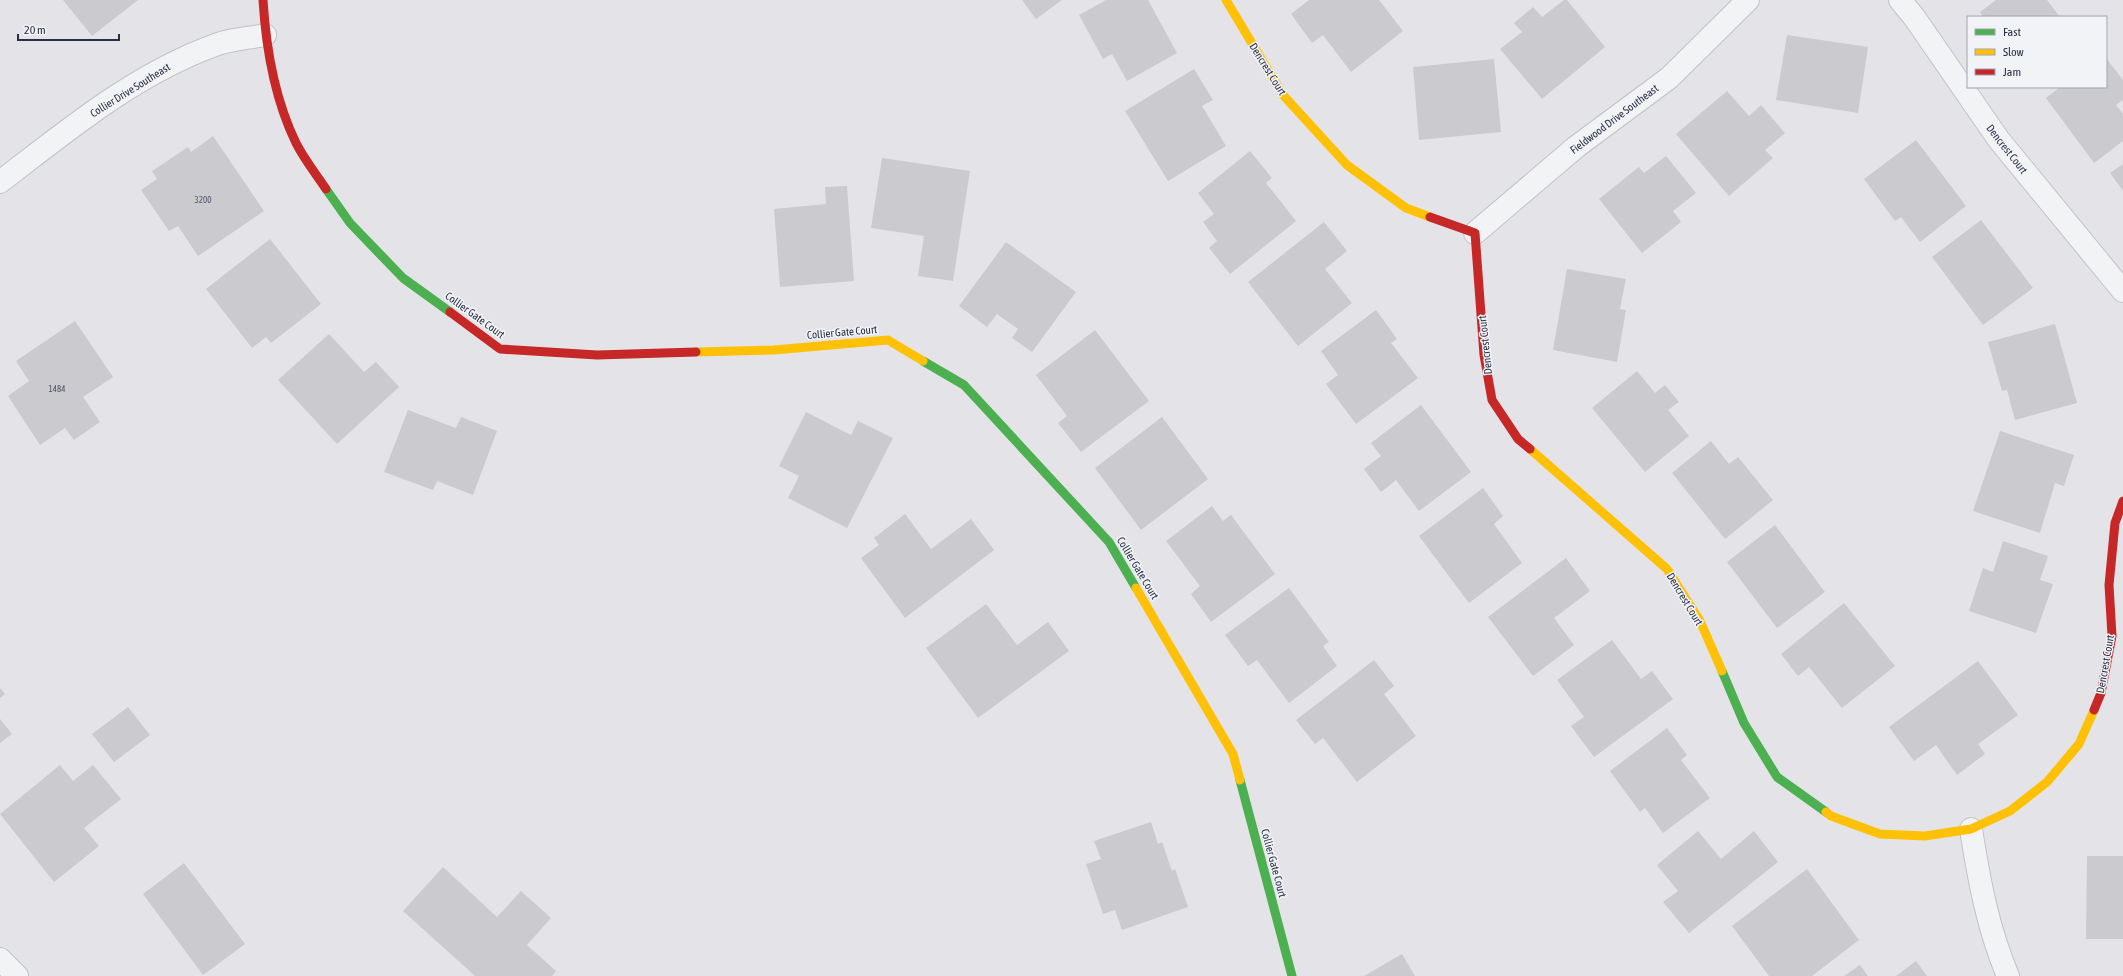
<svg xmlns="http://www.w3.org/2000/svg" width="2123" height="976" viewBox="0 0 2123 976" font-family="'Asap Condensed',sans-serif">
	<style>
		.building { fill: #cacacf }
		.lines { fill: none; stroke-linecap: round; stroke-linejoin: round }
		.street-casing { stroke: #c2c2c6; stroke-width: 24 }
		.street { stroke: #f2f3f5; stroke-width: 22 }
		.fast { stroke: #4caf50; stroke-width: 9 }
		.slow { stroke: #ffc107; stroke-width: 9 }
		.jam { stroke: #c62828; stroke-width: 9 }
		.labels { text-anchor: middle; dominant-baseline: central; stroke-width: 3; stroke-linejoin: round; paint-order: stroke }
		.number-label { font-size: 9px; fill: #535767 }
		.street-label { font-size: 11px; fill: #292e42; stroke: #f1f3f7 }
	</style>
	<rect width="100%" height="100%" fill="#e4e4e8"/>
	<g class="building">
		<path d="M63 0H138L92 36Z"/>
		<path d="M1022 0H1062L1036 19Z"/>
		<path d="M1106 0H1148L1177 53 1127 81 1112 54 1103 59 1079 15Z"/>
		<path d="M1309 0H1379L1403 31 1351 72 1323 35 1312 43 1291 14Z"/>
		<path d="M1564 0H1567L1605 47 1542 99 1500 49 1522 32 1514 23 1533 7 1542 17Z"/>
		<path d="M1996 0H2047L2060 17H1983L1980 12Z"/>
		<path d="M1787 35 1868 47 1858 113 1776 100Z"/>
		<path d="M2106 58 2123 80V100L2116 105 2123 114V141L2094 163 2046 98 2060 87H2106Z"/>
		<path d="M1494 59 1501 132 1419 140 1413 67Z"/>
		<path d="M1194 69 1213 100 1202 106 1226 146 1168 181 1125 111Z"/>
		<path d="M1727 91 1749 116 1761 105 1785 133 1765 150 1773 158 1729 196 1676 134Z"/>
		<path d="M213 136 264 211 198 256 178 226 169 231 141 190 157 179 152 171 188 147 191 152Z"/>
		<path d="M1916 140 1966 206 1920 242 1901 217 1895 221 1864 179Z"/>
		<path d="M1250 151 1272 178 1266 183 1296 221 1230 274 1209 248 1217 241 1203 222 1214 214 1198 193Z"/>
		<path d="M1666 156 1696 193 1673 211 1681 222 1642 253 1599 199 1639 167 1644 173Z"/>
		<path d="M882 158 970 171 953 281 918 276 924 236 871 228Z"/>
		<path d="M2123 164V191L2110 173Z"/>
		<path d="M847 186 854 281 780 287 774 209 826 204 825 187Z"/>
		<path d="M1981 220 2033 288 1983 325 1932 257Z"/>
		<path d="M1324 222 1347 251 1325 269 1352 303 1298 346 1248 282Z"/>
		<path d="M270 239 321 304 271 343 266 337 252 348 206 289Z"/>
		<path d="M1006 242 1076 292 1032 352 1012 338 1018 329 997 314 987 327 959 306Z"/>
		<path d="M1567 269 1626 279 1620 309 1626 310 1617 362 1553 350Z"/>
		<path d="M1376 310 1397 339 1391 343 1418 378 1356 424 1326 384 1338 375 1321 351Z"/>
		<path d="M75 321 113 377 83 397 100 422 74 440 65 428 40 445 8 396 29 381 16 361Z"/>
		<path d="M2055 324 2077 403 2015 420 2007 390 2002 391 1988 342Z"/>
		<path d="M1095 330 1149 401 1081 452 1058 423 1067 416 1036 375Z"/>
		<path d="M329 334 364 372 376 362 399 387 337 444 278 380Z"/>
		<path d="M1637 371 1655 393 1665 385 1679 402 1668 410 1689 436 1645 472 1592 408Z"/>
		<path d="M1421 405 1471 472 1419 511 1396 480 1381 492 1364 469 1381 456 1371 443Z"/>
		<path d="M408 410 456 428 461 417 497 431 473 495 437 481 433 490 384 472Z"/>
		<path d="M806 412 851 435 858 421 893 438 847 528 788 498 799 476 779 466Z"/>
		<path d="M1162 417 1208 479 1141 530 1095 468Z"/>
		<path d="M2000 431 2074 455 2064 486 2055 483 2040 533 1973 511Z"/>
		<path d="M1711 441 1729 464 1738 457 1773 500 1725 539 1672 473Z"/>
		<path d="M1483 488 1503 516 1494 524 1522 563 1469 603 1419 536Z"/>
		<path d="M1212 506 1223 521 1231 515 1275 574 1211 622 1191 594 1200 586 1166 541Z"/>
		<path d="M905 514 931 549 971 519 994 550 905 618 861 558 879 545 874 538Z"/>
		<path d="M1775 525 1825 592 1777 628 1727 562Z"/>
		<path d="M2003 541 2048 556 2040 580 2053 584 2036 633 1969 611 1983 568 1993 572Z"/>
		<path d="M1566 558 1590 591 1554 618 1574 645 1533 676 1488 617Z"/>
		<path d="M1289 588 1329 642 1323 646 1337 666 1289 703 1257 660 1248 666 1225 635Z"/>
		<path d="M1844 603 1895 666 1842 708 1809 667 1798 676 1781 654Z"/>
		<path d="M986 604 1017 645 1048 622 1069 651 978 718 926 648Z"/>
		<path d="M1612 640 1641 679 1652 671 1673 699 1594 757 1571 726 1584 717 1557 680Z"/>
		<path d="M1374 660 1394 686 1384 694 1416 736 1357 782 1323 738 1315 744 1296 720Z"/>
		<path d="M1978 661 2018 715 1978 744 1985 754 1957 775 1936 745 1914 761 1889 727Z"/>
		<path d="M0 688 5 694 0 698Z"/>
		<path d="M128 707 150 735 114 762 92 734Z"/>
		<path d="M0 719 12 734 0 743Z"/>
		<path d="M1667 728 1687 755 1681 760 1710 798 1663 833 1645 808 1640 812 1610 771Z"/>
		<path d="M60 765 73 781 93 765 121 799 84 828 99 846 54 882 0 814Z"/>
		<path d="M1151 822 1158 844 1162 842 1172 871 1175 869 1188 907 1122 930 1115 910 1103 914 1086 864 1101 859 1094 841Z"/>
		<path d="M1698 831 1721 859 1754 831 1778 862 1689 933 1663 902 1678 891 1657 865Z"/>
		<path d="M2087 856H2123V939H2086Z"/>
		<path d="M184 863 245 944 203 975 143 894Z"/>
		<path d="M443 867 497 917 521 891 551 918 527 945 556 971 552 976H475L403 911Z"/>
		<path d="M1807 869 1859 940 1812 976H1769L1732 926Z"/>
		<path d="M1402 954 1415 976H1364Z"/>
		<path d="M1916 961 1927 976H1896Z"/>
		<path d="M1860 965 1868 976H1844Z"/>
	</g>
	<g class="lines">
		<g class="street-casing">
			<g id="street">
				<path d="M1900 0 1914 17 1999 140 2123 291"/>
				<path d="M0 182C68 130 136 73 218 44 232 39 250 38 265 35"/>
				<path d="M1475 233 1576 147 1669 78 1748 0"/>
				<path d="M1971 829C1979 880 1988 929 2008 976"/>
				<path d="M0 959 17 976"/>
			</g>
		</g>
		<use href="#street" class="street"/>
		<g class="fast">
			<path d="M326 189 350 223 403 278 450 312"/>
			<path d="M923 361 964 385 1109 542 1136 588"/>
			<path d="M1722 671 1744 723 1777 777 1826 812"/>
			<path d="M1240 780 1292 976"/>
		</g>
		<g class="slow">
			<path d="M1226 0 1283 95 1347 165 1406 208 1430 217"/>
			<path d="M696 352 774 350 888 340 923 361"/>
			<path d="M1530 449 1667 569 1700 621 1722 671"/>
			<path d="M1136 588 1233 754 1240 780"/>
			<path d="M1826 812 1831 816 1880 834 1925 836 1971 829 2010 811 2047 782 2079 744 2094 710"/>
		</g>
		<g class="jam">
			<path d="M263 0C266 49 274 98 296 143 304 159 316 174 326 189"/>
			<path d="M1430 217 1475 233 1484 355 1492 400 1518 439 1530 449"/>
			<path d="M450 312 500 349 597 355 696 352"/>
			<path d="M2094 710 2101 693 2112 636 2109 585 2115 523 2123 501"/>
		</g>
	</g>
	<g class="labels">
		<g class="number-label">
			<text x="203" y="200">3200</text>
			<text x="57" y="389">1484</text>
		</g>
		<g class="street-label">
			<text transform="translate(1268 69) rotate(58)">Dencrest Court</text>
			<text transform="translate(130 90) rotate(-32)">Collier Drive Southeast</text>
			<text transform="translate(1614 119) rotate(-37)">Fieldwood Drive Southeast</text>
			<text transform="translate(2007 149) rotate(52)">Dencrest Court</text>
			<text transform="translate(475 315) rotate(36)">Collier Gate Court</text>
			<text transform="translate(842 332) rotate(-5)">Collier Gate Court</text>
			<text transform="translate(1485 345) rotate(-96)">Dencrest Court</text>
			<text transform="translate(1138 568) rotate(59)">Collier Gate Court</text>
			<text transform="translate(1685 599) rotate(59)">Dencrest Court</text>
			<text transform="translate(2105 664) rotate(-80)">Dencrest Court</text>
			<text transform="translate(1274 863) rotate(75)">Collier Gate Court</text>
		</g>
	</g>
	<rect x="1967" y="16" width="140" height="72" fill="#f1f3f7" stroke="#a1a4af"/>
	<rect x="1975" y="29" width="20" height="6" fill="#4caf50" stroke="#a1a4af"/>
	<text x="2003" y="36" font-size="12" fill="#292e42">Fast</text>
	<rect x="1975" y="49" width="20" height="6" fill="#ffc107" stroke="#a1a4af"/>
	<text x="2003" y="56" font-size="12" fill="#292e42">Slow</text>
	<rect x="1975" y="69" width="20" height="6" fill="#c62828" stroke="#a1a4af"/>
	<text x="2003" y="76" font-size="12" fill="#292e42">Jam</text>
	<path d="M18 34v6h101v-6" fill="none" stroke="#292e42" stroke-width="2"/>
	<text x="24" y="34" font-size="12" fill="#292e42" stroke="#f1f3f7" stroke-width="3" paint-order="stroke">20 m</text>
</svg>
